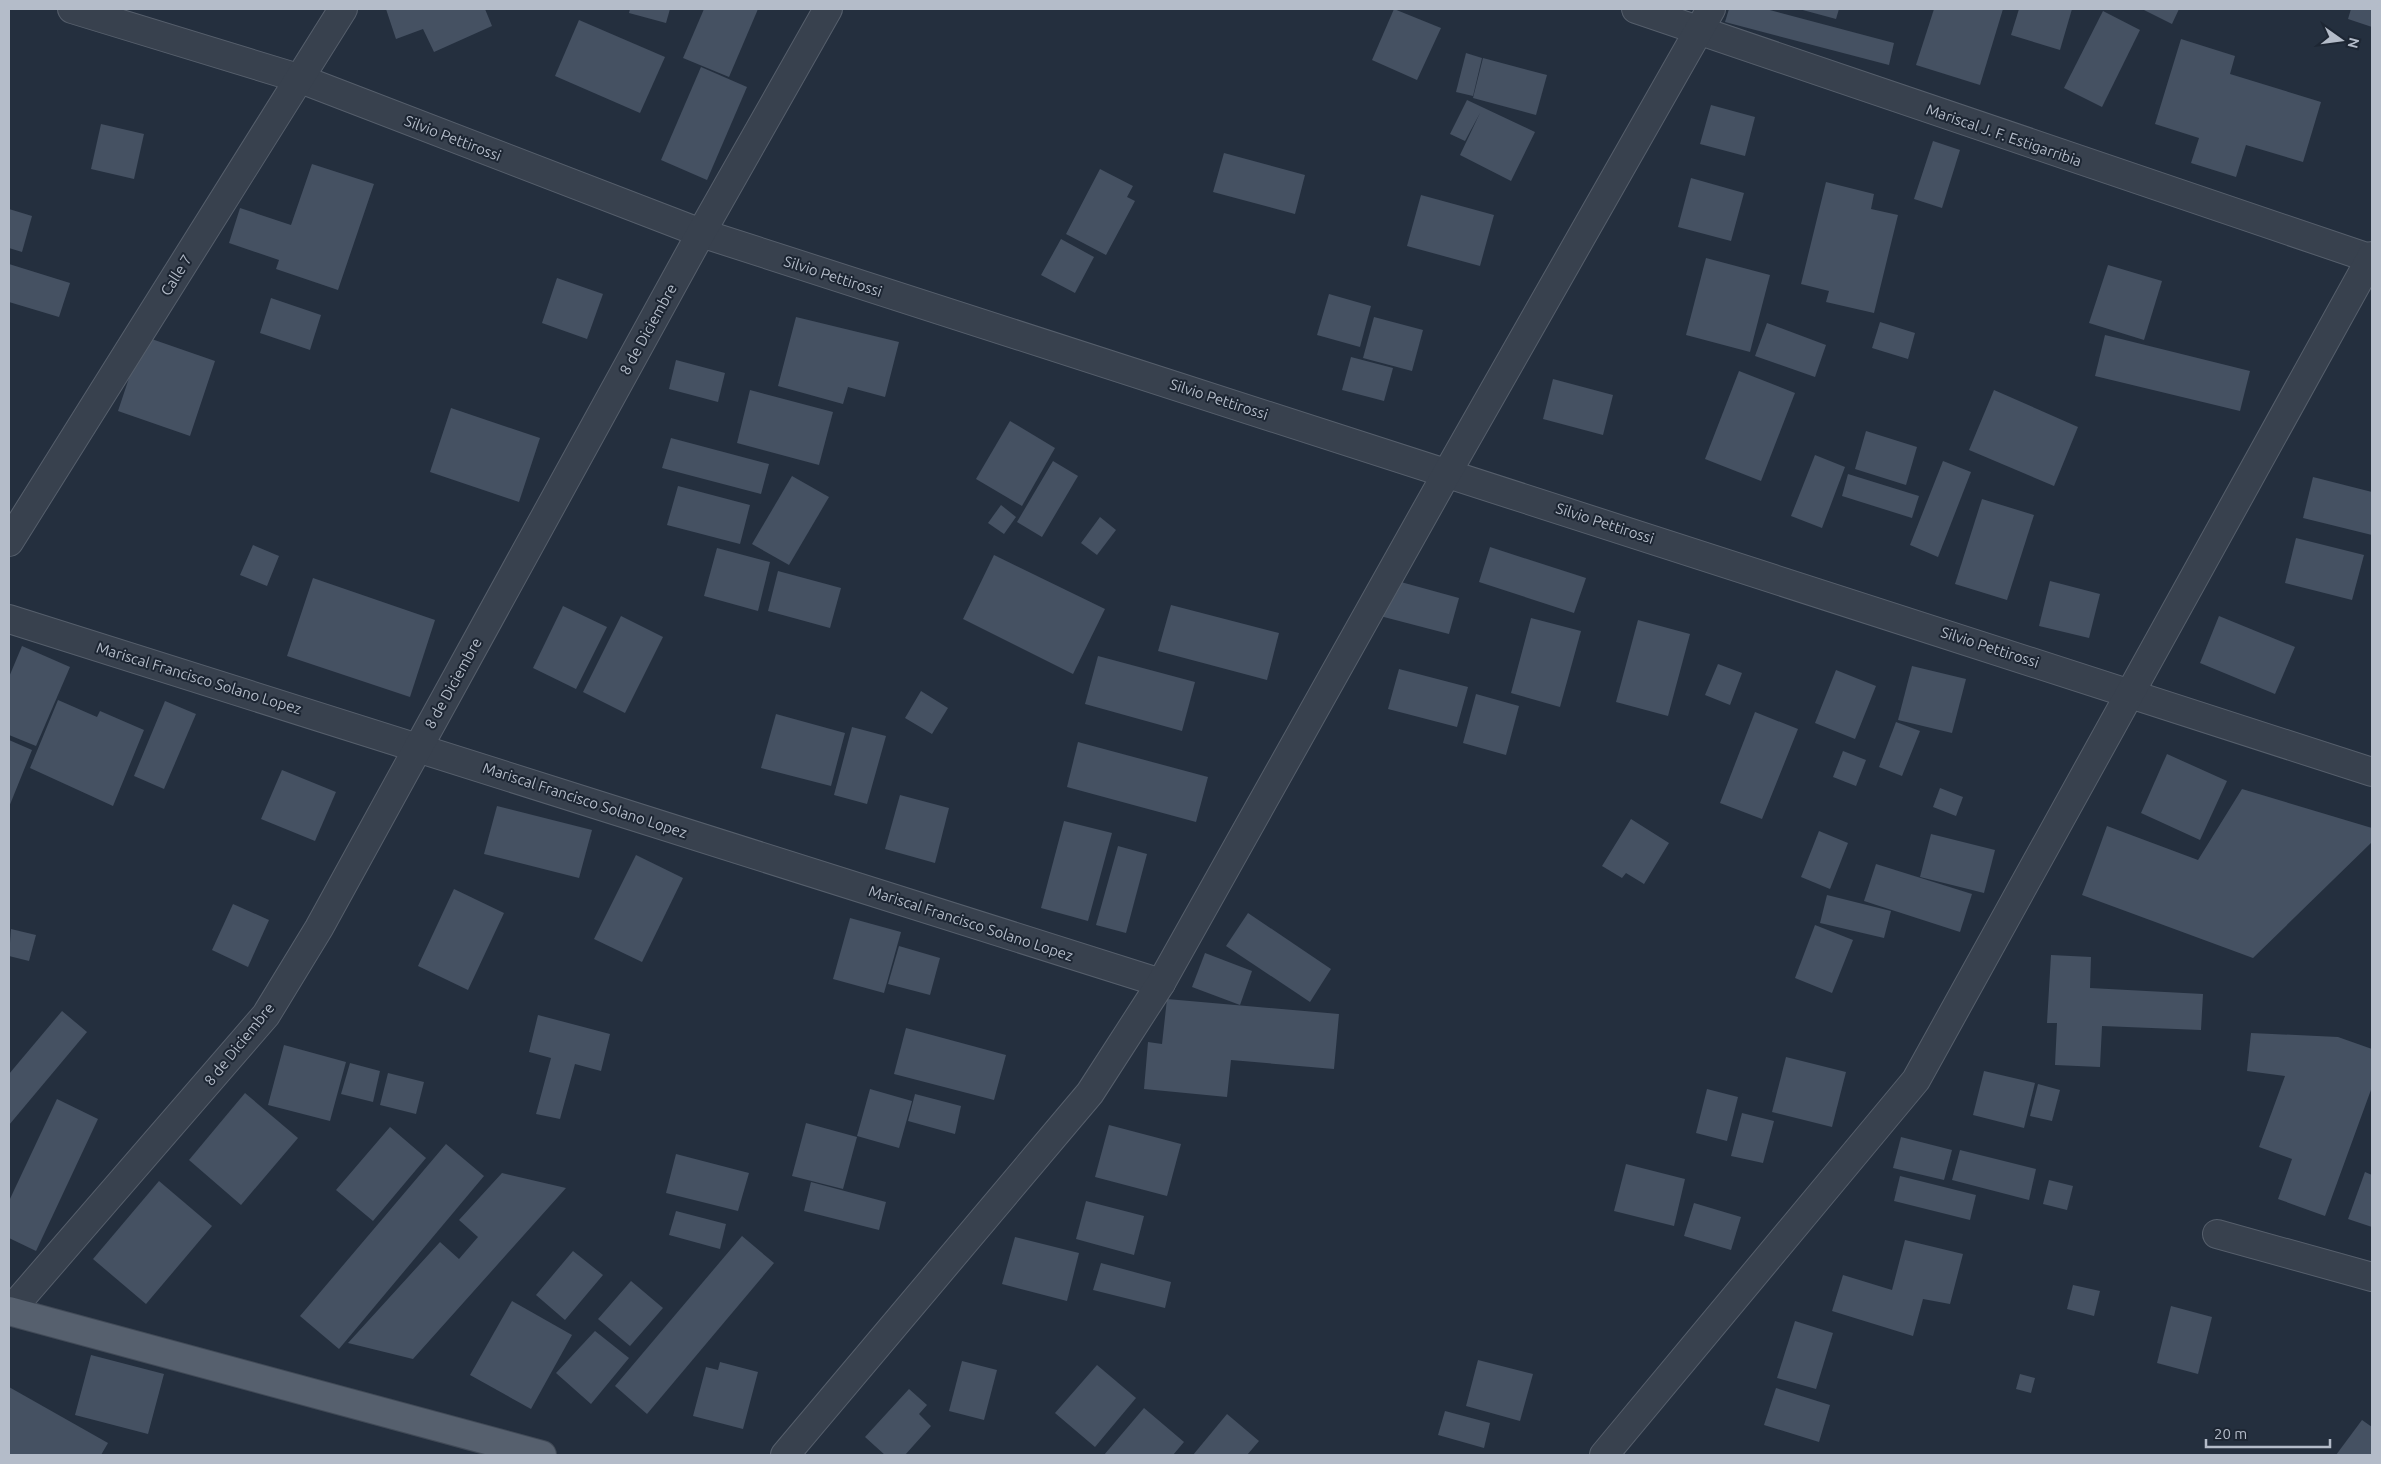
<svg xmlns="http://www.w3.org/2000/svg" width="2381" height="1464" viewBox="0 0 2381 1464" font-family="Ubuntu,sans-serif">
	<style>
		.building { fill: #455162 }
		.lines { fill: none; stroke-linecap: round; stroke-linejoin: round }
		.street-casing { stroke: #565f6c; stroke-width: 30 }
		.primary-casing { stroke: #414a57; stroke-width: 30 }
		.street { stroke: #38414e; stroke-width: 28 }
		.primary { stroke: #56606e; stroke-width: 28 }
		.labels { text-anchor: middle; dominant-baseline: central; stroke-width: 4; stroke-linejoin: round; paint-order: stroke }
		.street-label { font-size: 15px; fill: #b4bcc9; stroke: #1d2633 }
	</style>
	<rect width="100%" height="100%" fill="#242f3e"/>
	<g class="building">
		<path d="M386 9H485L492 26 434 52 423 29 396 39Z"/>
		<path d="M630 9H670L666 23 629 13Z"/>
		<path d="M704 9H758L729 77 683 58Z"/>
		<path d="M1394 9 1441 28 1417 80 1372 60Z"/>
		<path d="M1729 9H1766L1894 43 1889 65 1725 22Z"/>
		<path d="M1799 9H1839L1836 19Z"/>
		<path d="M1934 9H2003L1980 85 1916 65Z"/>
		<path d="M2019 9H2072L2060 50 2011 35Z"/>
		<path d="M2142 9H2179L2172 24Z"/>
		<path d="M2351 9H2372V27L2348 19Z"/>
		<path d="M2103 11 2140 30 2102 107 2064 88Z"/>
		<path d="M579 20 665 57 640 113 555 76Z"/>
		<path d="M2181 39 2235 56 2230 74 2321 102 2303 162 2246 145 2236 177 2191 163 2199 138 2155 124Z"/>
		<path d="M1466 53 1482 58 1473 96 1456 92Z"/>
		<path d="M1483 58 1547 75 1536 115 1473 98Z"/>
		<path d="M701 67 747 87 707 180 661 160Z"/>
		<path d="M1467 100 1535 132 1511 181 1460 155 1480 113 1465 141 1450 134Z"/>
		<path d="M1711 105 1755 117 1745 156 1700 144Z"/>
		<path d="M101 124 144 134 134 179 91 169Z"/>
		<path d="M1933 141 1960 150 1942 208 1914 199Z"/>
		<path d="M1224 153 1305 175 1295 214 1213 192Z"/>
		<path d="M312 164 374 184 338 290 276 269 279 260 229 243 240 208 291 225Z"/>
		<path d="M1100 169 1133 186 1127 197 1135 201 1106 255 1066 234Z"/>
		<path d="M1691 178 1744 193 1731 241 1678 227Z"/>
		<path d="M1826 182 1874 194 1871 209 1898 215 1874 313 1826 302 1829 291 1801 284Z"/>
		<path d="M1421 195 1494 215 1480 266 1407 246Z"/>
		<path d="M9 209 32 216 22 252 9 248Z"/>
		<path d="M1061 239 1094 257 1075 293 1041 275Z"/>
		<path d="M1706 258 1770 275 1750 352 1686 335Z"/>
		<path d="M9 264 70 283 59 317 9 302Z"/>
		<path d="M2108 265 2162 281 2144 340 2089 323Z"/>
		<path d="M557 278 603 294 587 339 542 323Z"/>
		<path d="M1329 294 1371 306 1360 347 1317 335Z"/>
		<path d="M271 298 321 315 310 350 260 333Z"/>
		<path d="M796 317 899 342 885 397 848 387 843 404 778 386Z"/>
		<path d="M1374 317 1423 330 1412 371 1363 358Z"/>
		<path d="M1880 322 1915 333 1908 359 1872 348Z"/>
		<path d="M1767 323 1826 345 1815 377 1755 356Z"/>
		<path d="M2105 335 2250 371 2240 411 2095 376Z"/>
		<path d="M143 336 215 361 190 436 118 411Z"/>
		<path d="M1351 357 1393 368 1384 401 1342 390Z"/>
		<path d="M676 360 725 373 718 402 669 389Z"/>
		<path d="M1739 371 1795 393 1761 481 1705 459Z"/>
		<path d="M1553 379 1613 395 1603 435 1543 419Z"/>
		<path d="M750 390 833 412 819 465 737 443Z"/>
		<path d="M1994 390 2078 427 2054 486 1969 450Z"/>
		<path d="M451 408 540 438 519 502 430 472Z"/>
		<path d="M1010 421 1055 448 1022 506 976 479Z"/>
		<path d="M1866 431 1917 447 1906 485 1855 469Z"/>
		<path d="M671 438 769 464 761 494 662 468Z"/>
		<path d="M1815 455 1845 467 1822 528 1791 516Z"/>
		<path d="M1053 461 1078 476 1042 537 1017 522Z"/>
		<path d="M1943 461 1971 472 1938 557 1910 545Z"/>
		<path d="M1848 474 1919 496 1912 518 1842 496Z"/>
		<path d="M792 476 829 497 789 565 752 544Z"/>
		<path d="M2313 477 2372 492V535L2303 518Z"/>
		<path d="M678 486 750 505 740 544 667 525Z"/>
		<path d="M1982 499 2034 515 2007 600 1955 584Z"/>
		<path d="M1001 505 1016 517 1004 534 988 523Z"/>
		<path d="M1100 517 1116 530 1097 555 1081 543Z"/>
		<path d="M2296 538 2364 555 2352 600 2285 583Z"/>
		<path d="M253 545 279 556 267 586 240 575Z"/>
		<path d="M1490 547 1586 578 1574 613 1479 582Z"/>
		<path d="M717 548 770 562 758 611 704 596Z"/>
		<path d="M994 555 1105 609 1073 674 963 619Z"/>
		<path d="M778 571 841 588 830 628 768 611Z"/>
		<path d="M313 578 435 620 410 697 287 656Z"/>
		<path d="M1390 579 1459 598 1449 634 1380 616Z"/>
		<path d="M2050 581 2100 594 2089 638 2039 626Z"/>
		<path d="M1171 605 1279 633 1267 680 1158 651Z"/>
		<path d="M563 606 607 627 576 689 533 668Z"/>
		<path d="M621 616 663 637 625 713 583 692Z"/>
		<path d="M2219 616 2295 647 2275 694 2200 663Z"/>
		<path d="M1531 618 1581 631 1560 707 1511 693Z"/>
		<path d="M1638 620 1690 634 1668 716 1616 702Z"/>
		<path d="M22 646 70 667 36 746 9 735V677Z"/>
		<path d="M1098 656 1195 682 1182 731 1085 704Z"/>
		<path d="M1718 664 1742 673 1730 705 1705 695Z"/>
		<path d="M1912 666 1966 679 1952 733 1898 720Z"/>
		<path d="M1399 669 1468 687 1457 727 1388 709Z"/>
		<path d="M1836 670 1876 686 1855 739 1815 723Z"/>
		<path d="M921 691 948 708 932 734 905 718Z"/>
		<path d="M1476 694 1519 706 1506 755 1463 743Z"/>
		<path d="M58 700 97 717 100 711 144 730 113 806 30 768Z"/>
		<path d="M165 701 196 714 164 789 134 776Z"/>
		<path d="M1755 712 1798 729 1762 819 1720 803Z"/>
		<path d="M776 714 845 733 831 786 761 768Z"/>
		<path d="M1896 722 1920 731 1902 776 1879 767Z"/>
		<path d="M852 727 886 736 867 804 834 795Z"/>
		<path d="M9 740 32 750 9 807Z"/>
		<path d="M1078 742 1208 777 1196 822 1067 787Z"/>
		<path d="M1843 751 1866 760 1856 786 1833 777Z"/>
		<path d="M2167 754 2227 781 2200 840 2141 813Z"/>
		<path d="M282 770 336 792 315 841 261 819Z"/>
		<path d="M1940 788 1963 797 1956 816 1933 807Z"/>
		<path d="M2242 789 2372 828V842L2253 958 2082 895 2107 826 2198 860Z"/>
		<path d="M900 795 949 808 935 863 885 849Z"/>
		<path d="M497 806 592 830 579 878 484 854Z"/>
		<path d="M1631 819 1669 843 1644 884 1626 873 1622 878 1602 866Z"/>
		<path d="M1064 821 1112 833 1088 921 1041 908Z"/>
		<path d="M1819 831 1848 843 1830 889 1801 877Z"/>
		<path d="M1931 834 1995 850 1984 893 1920 877Z"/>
		<path d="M1118 846 1147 854 1126 933 1096 925Z"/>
		<path d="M636 855 683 878 642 962 594 939Z"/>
		<path d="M1876 864 1972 894 1960 932 1864 901Z"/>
		<path d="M454 889 504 913 468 990 418 966Z"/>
		<path d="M1827 895 1891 911 1884 938 1820 923Z"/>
		<path d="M233 904 269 920 248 967 212 950Z"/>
		<path d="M1248 913 1331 969 1310 1002 1226 946Z"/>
		<path d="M850 918 901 932 884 993 833 979Z"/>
		<path d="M1815 925 1853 940 1832 993 1795 978Z"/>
		<path d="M11 929 36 935 29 961 9 956Z"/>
		<path d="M899 946 940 958 930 995 888 984Z"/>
		<path d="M1205 953 1252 971 1240 1005 1192 987Z"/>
		<path d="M2051 955 2091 957 2090 988 2203 994 2201 1030 2102 1026 2100 1067 2055 1065 2057 1023H2047Z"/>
		<path d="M1167 999 1339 1014 1334 1069 1231 1060 1227 1097 1144 1089 1148 1042 1162 1044Z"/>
		<path d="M62 1011 87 1032 9 1125V1074Z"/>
		<path d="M538 1015 610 1034 601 1071 575 1064 560 1119 536 1114 551 1058 529 1052Z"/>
		<path d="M906 1028 1006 1055 994 1100 894 1074Z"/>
		<path d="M2251 1033 2338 1037 2372 1049V1087L2325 1216 2278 1199 2292 1159 2259 1147 2285 1076 2247 1071Z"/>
		<path d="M284 1045 346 1062 330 1121 268 1105Z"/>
		<path d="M1786 1057 1846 1072 1832 1127 1772 1112Z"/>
		<path d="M350 1063 380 1071 373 1102 341 1094Z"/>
		<path d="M1984 1071 2035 1083 2024 1128 1973 1115Z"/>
		<path d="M388 1073 424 1082 416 1114 380 1105Z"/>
		<path d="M2038 1084 2060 1090 2052 1121 2030 1116Z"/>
		<path d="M870 1089 912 1101 899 1148 857 1136Z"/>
		<path d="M1707 1089 1738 1097 1727 1141 1696 1133Z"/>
		<path d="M245 1093 298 1138 241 1205 189 1160Z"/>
		<path d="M915 1094 961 1106 955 1134 908 1121Z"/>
		<path d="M57 1099 98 1119 36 1251 9 1238V1201Z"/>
		<path d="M1742 1113 1774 1121 1763 1163 1731 1156Z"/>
		<path d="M806 1123 857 1137 843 1189 792 1176Z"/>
		<path d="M1109 1125 1181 1144 1167 1196 1095 1177Z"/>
		<path d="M390 1127 426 1158 373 1221 336 1190Z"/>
		<path d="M1901 1137 1952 1150 1944 1180 1893 1168Z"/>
		<path d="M446 1144 484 1176 339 1349 300 1316Z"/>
		<path d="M1960 1150 2036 1169 2029 1200 1952 1180Z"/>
		<path d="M676 1154 749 1173 738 1211 666 1193Z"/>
		<path d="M1626 1164 1685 1179 1674 1226 1614 1211Z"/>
		<path d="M2365 1172 2372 1175V1227L2348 1219Z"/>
		<path d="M502 1173 566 1188 413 1359 348 1343 440 1242 459 1259 478 1237 459 1220Z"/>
		<path d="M1900 1176 1976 1195 1970 1220 1894 1201Z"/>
		<path d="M2049 1180 2073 1186 2067 1210 2043 1204Z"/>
		<path d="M159 1181 212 1226 146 1304 93 1259Z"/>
		<path d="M811 1182 886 1202 879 1230 804 1211Z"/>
		<path d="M1086 1201 1144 1216 1134 1255 1076 1239Z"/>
		<path d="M1694 1203 1741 1217 1731 1250 1684 1236Z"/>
		<path d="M676 1211 726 1224 720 1249 669 1235Z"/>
		<path d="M742 1236 774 1263 647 1414 615 1386Z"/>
		<path d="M1015 1237 1079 1253 1067 1301 1002 1284Z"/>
		<path d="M1905 1240 1963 1254 1950 1304 1923 1299 1913 1336 1832 1311 1843 1275 1892 1290Z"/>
		<path d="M573 1251 603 1275 565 1320 536 1295Z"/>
		<path d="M1101 1263 1171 1282 1165 1308 1093 1290Z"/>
		<path d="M631 1281 663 1308 630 1346 598 1319Z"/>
		<path d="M2073 1285 2100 1291 2094 1316 2067 1309Z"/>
		<path d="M512 1301 572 1335 531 1409 470 1375Z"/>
		<path d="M2171 1306 2212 1317 2198 1374 2157 1363Z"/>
		<path d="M1795 1321 1833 1333 1816 1389 1777 1378Z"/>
		<path d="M595 1331 629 1358 591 1404 556 1373Z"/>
		<path d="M91 1355 164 1374 148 1434 75 1415Z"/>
		<path d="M1478 1360 1533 1374 1520 1421 1466 1406Z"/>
		<path d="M962 1361 997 1370 984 1420 949 1411Z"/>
		<path d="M720 1362 758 1372 743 1429 693 1416 706 1367 718 1370Z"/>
		<path d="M1097 1365 1136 1398 1095 1447 1055 1413Z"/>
		<path d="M2020 1374 2035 1378 2031 1393 2016 1389Z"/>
		<path d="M9 1387 108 1443 101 1455H9Z"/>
		<path d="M1776 1388 1830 1405 1819 1442 1764 1425Z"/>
		<path d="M909 1389 927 1405 919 1414 931 1426 905 1455H885L865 1437Z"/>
		<path d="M1144 1408 1184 1442 1173 1455H1104Z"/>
		<path d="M1445 1411 1490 1423 1484 1448 1438 1435Z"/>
		<path d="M1227 1414 1259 1441 1247 1455H1193Z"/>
		<path d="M2362 1420 2372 1427V1455H2336Z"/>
	</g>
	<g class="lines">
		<g class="street-casing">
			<g id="street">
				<path d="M72 9 298 78 701 233 2372 772"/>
				<path d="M1636 9 2372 259"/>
				<path d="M9 542 343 9"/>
				<path d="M9 619 1161 983"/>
				<path d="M2217 1234 2372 1277"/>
				<path d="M9 1312 266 1015 319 928 701 233 828 9"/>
				<path d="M785 1455 1090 1093 1161 983 1447 473 1711 9"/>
				<path d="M1604 1455 1916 1080 2372 256"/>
			</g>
		</g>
		<g class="primary-casing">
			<path id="primary" d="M9 1311 542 1455"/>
		</g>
		<use href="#street" class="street"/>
		<use href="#primary" class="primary"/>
	</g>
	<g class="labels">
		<g class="street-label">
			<text transform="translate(2004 135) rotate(19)">Mariscal J. F. Estigarribia</text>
			<text transform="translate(453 138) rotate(21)">Silvio Pettirossi</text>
			<text transform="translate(176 275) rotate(-58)">Calle 7</text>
			<text transform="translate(833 276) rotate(18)">Silvio Pettirossi</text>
			<text transform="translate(648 329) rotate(-61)">8 de Diciembre</text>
			<text transform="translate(1219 399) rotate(18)">Silvio Pettirossi</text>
			<text transform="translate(1605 523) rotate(18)">Silvio Pettirossi</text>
			<text transform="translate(1990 647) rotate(18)">Silvio Pettirossi</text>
			<text transform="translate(199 678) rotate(17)">Mariscal Francisco Solano Lopez</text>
			<text transform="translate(453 683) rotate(-61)">8 de Diciembre</text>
			<text transform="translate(585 800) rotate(18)">Mariscal Francisco Solano Lopez</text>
			<text transform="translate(971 923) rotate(18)">Mariscal Francisco Solano Lopez</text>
			<text transform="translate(239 1044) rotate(-51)">8 de Diciembre</text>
		</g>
	</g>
	<rect width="2381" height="1464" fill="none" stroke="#b4bcc9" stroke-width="20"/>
	<g transform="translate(2341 40) rotate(104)" stroke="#1d2633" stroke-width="4" paint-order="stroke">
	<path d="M0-4L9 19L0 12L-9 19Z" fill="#b4bcc9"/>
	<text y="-8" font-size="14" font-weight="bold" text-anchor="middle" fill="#b4bcc9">N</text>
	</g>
	<path d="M2206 1439v8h124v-8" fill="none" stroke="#b4bcc9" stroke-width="2.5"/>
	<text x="2214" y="1439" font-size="15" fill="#b4bcc9" stroke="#1d2633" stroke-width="4" paint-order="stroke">20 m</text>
</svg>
